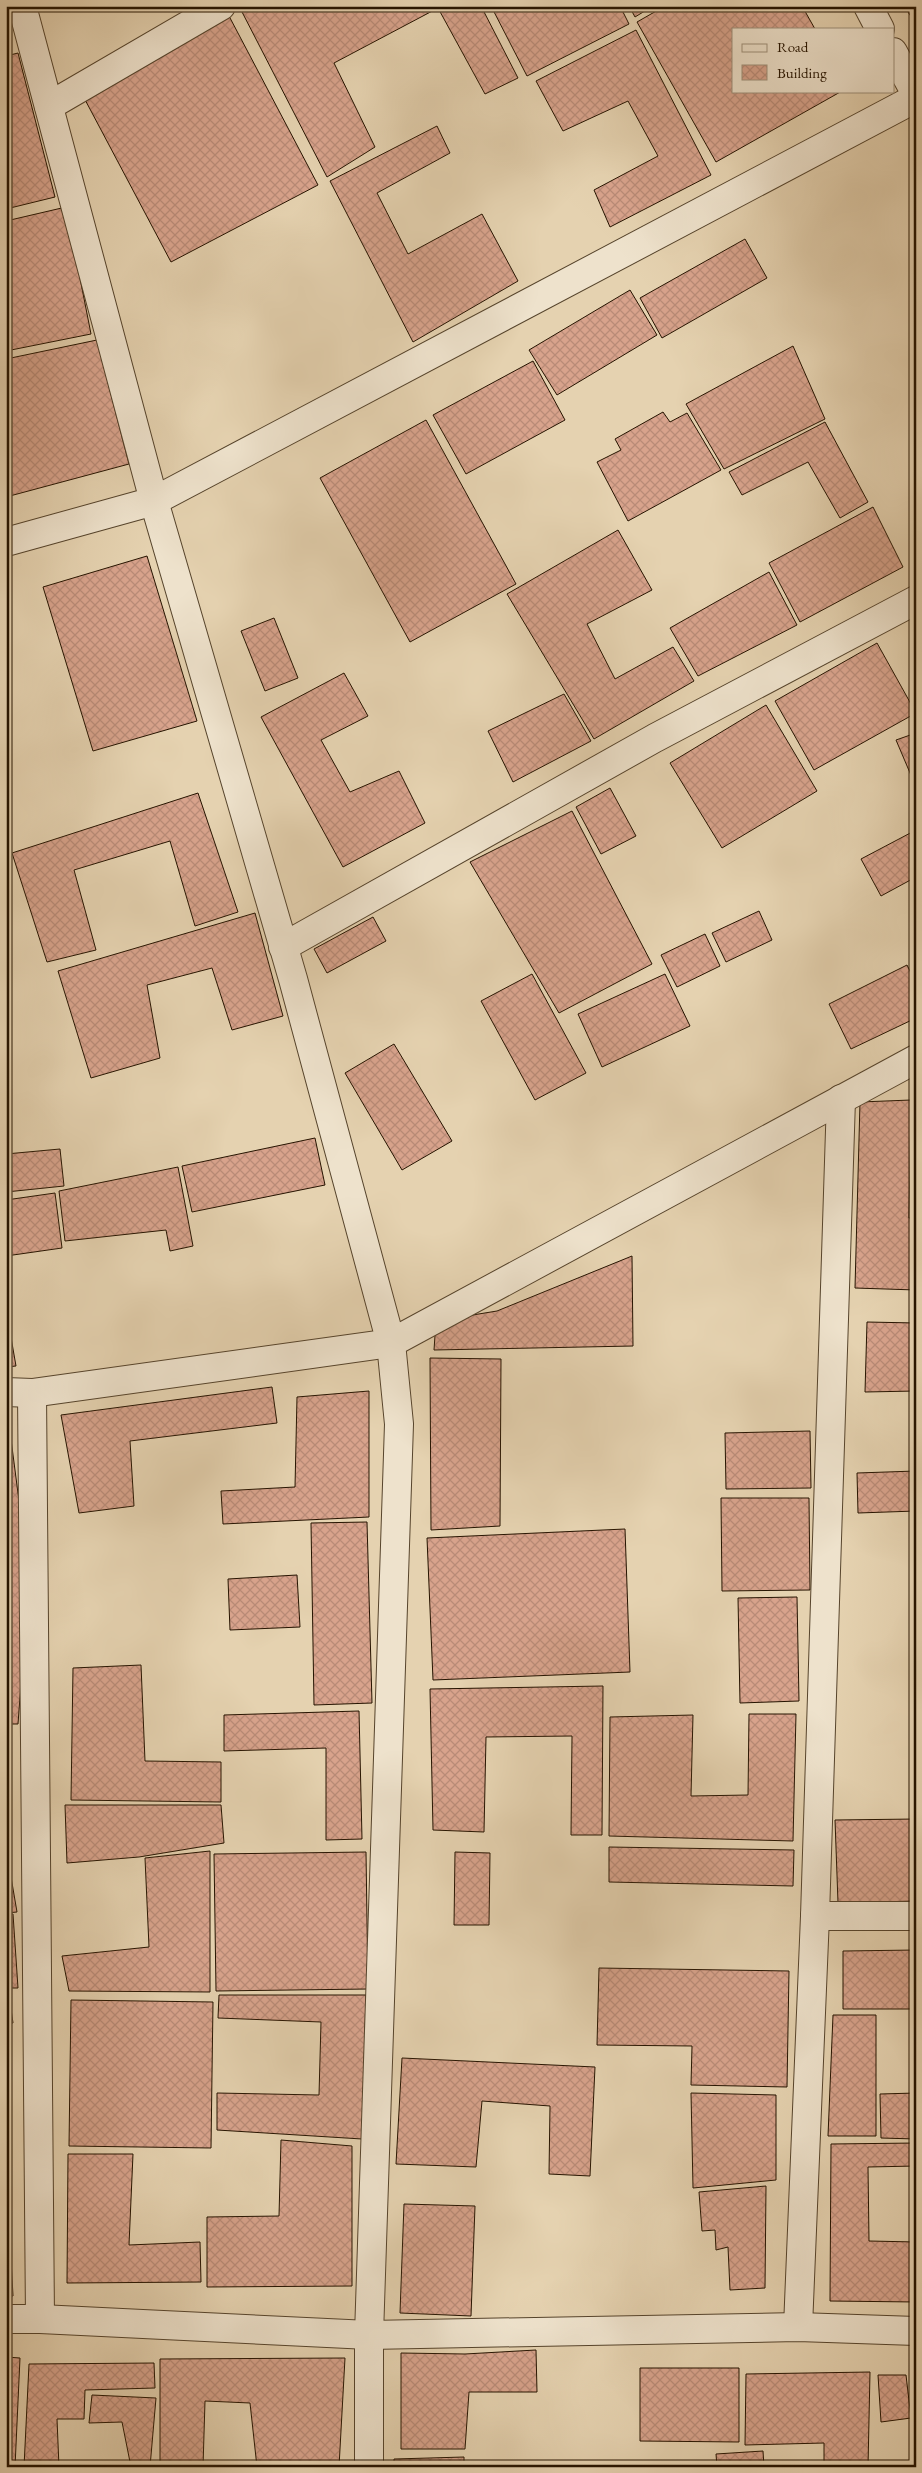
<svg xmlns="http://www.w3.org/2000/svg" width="922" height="2473" viewBox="0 0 922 2473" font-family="'EB Garamond',serif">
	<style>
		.building { fill: url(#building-cross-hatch); stroke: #261400 }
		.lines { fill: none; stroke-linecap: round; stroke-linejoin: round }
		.street-casing { stroke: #56442c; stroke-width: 30 }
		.street { stroke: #eee2cc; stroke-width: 28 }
	</style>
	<defs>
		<pattern id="building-cross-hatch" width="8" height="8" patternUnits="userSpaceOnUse" patternTransform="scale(1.25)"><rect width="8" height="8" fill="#d8a38c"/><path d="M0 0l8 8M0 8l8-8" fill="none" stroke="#b98b77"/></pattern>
	</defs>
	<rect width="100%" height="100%" fill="#e5d2b0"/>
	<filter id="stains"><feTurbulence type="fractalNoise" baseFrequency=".004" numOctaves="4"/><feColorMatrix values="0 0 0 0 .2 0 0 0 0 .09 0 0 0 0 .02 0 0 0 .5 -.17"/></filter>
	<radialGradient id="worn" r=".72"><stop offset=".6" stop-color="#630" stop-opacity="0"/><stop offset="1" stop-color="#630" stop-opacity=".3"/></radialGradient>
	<g class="building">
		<path d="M249 6H481L518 78 485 94 438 8 334 63 375 147 327 177 241 10Z"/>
		<path d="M491 6H620L629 24 527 76Z"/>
		<path d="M629 6H653L635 17Z"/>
		<path d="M665 6H802L815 29H733V91H842L716 162 637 22Z"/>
		<path d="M904 6H916V24Z"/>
		<path d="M229 16 318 185 171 262 82 94Z"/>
		<path d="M636 30 711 175 610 227 594 190 658 156 628 101 563 131 536 81Z"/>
		<path d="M18 53 55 197 6 209V56Z"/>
		<path d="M437 126 450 153 377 193 408 254 482 214 518 281 413 342 330 181Z"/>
		<path d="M66 207 91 334 6 351V221Z"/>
		<path d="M745 239 767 278 662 338 640 298Z"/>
		<path d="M630 290 657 335 557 395 529 350Z"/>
		<path d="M97 340 129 464 6 497V359Z"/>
		<path d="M793 346 825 419 724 469 686 404Z"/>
		<path d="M533 361 565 420 466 474 433 415Z"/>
		<path d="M663 412 670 422 687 413 721 470 628 521 597 462 621 450 615 439Z"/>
		<path d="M426 420 516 584 410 642 320 478Z"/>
		<path d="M825 422 868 502 840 518 808 462 742 495 729 472Z"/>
		<path d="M873 507 903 567 800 622 769 563Z"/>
		<path d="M618 530 652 590 587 624 615 679 673 647 694 681 594 739 507 594Z"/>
		<path d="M147 556 197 721 93 751 43 587Z"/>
		<path d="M769 572 797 625 698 676 670 628Z"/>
		<path d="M274 618 298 678 265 691 241 631Z"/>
		<path d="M877 643 916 713 814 770 775 701Z"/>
		<path d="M344 673 368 716 321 740 350 792 399 771 425 823 343 867 261 717Z"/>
		<path d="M564 694 591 741 513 782 488 731Z"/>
		<path d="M766 705 817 791 722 848 670 763Z"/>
		<path d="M916 733V787L896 740Z"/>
		<path d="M610 788 636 836 601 854 576 807Z"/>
		<path d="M198 793 238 912 195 926 170 841 74 870 96 950 47 962 12 853Z"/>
		<path d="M572 811 652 964 559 1013 470 862Z"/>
		<path d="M916 830V877L881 896 861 859Z"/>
		<path d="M759 911 772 940 726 962 712 933Z"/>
		<path d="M255 913 283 1016 232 1030 212 968 147 985 160 1058 91 1078 58 971Z"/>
		<path d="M373 917 386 941 327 973 314 949Z"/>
		<path d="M705 934 720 966 677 987 661 955Z"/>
		<path d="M907 965 916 983V1018L851 1049 829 1004Z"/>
		<path d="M532 974 586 1073 535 1100 481 1001Z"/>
		<path d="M665 974 690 1026 602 1067 578 1014Z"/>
		<path d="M394 1044 452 1141 402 1170 345 1073Z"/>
		<path d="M911 1100 909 1218H916V1290L855 1288 860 1102Z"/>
		<path d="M315 1138 325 1185 192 1212 182 1166Z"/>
		<path d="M60 1149 64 1186 6 1192V1154Z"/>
		<path d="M178 1167 193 1246 170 1251 166 1230 65 1241 59 1191Z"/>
		<path d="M55 1193 62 1248 6 1256V1200Z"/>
		<path d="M632 1256 633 1346 434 1350 436 1321 497 1311Z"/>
		<path d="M6 1309 16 1366 6 1367Z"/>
		<path d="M867 1322 916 1323V1391L865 1392Z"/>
		<path d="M430 1358 501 1359 500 1526 431 1530Z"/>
		<path d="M272 1387 277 1423 130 1441 134 1506 79 1513 61 1415Z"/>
		<path d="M369 1391V1517L223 1524 221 1491 295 1487 297 1397Z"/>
		<path d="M9 1424 22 1524 23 1657 18 1724H6V1425Z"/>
		<path d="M810 1431 811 1488 726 1489 725 1433Z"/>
		<path d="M916 1471V1511L858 1513 857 1473Z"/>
		<path d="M721 1498H809L810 1590 722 1591Z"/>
		<path d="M367 1522 372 1703 314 1705 311 1523Z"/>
		<path d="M625 1529 630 1672 433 1680 427 1538Z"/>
		<path d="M297 1575 300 1627 230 1630 228 1579Z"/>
		<path d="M797 1597 799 1701 740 1703 738 1598Z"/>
		<path d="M141 1665 145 1761 221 1762V1802L71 1800 73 1668Z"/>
		<path d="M603 1686 602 1835H571L572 1736 486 1737 484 1832 433 1830 430 1689Z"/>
		<path d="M359 1711 362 1839 326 1840V1748L224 1751V1715Z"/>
		<path d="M749 1714H796L793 1841 609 1836 610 1717 693 1715 691 1796 748 1795Z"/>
		<path d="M65 1805H221L224 1843 139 1857 67 1863Z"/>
		<path d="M916 1819V1901L838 1903 835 1820Z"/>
		<path d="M609 1847 794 1850 793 1886 609 1882Z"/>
		<path d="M210 1851V1992L69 1991 62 1956 149 1947 145 1858Z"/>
		<path d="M366 1852 368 1989 216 1991 214 1854Z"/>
		<path d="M455 1852 490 1853 489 1925H454Z"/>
		<path d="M6 1877H11L17 1912 6 1913Z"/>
		<path d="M6 1914H13L18 1988H6Z"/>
		<path d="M916 1950V2009H843V1951Z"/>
		<path d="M599 1968 789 1971 787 2087 691 2085 692 2046 597 2045Z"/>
		<path d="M219 1995H366L362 2139 217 2130V2093L319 2095 321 2022 218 2018Z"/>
		<path d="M71 2000 213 2002 211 2148 69 2146Z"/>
		<path d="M6 2002H10L13 2023 6 2024Z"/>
		<path d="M833 2015H876V2136H828Z"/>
		<path d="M6 2031H9L7 2160H6Z"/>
		<path d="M402 2058 595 2067 590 2176 549 2174 550 2106 482 2101 476 2167 396 2164Z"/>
		<path d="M691 2093 776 2095V2180L693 2188Z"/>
		<path d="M916 2093V2139L881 2138 880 2094Z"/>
		<path d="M281 2140 352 2146V2286L207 2287V2217L279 2216Z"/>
		<path d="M916 2143V2166L868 2167 869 2241 916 2242V2302L830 2301 831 2144Z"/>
		<path d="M68 2154H133L129 2245 200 2242 201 2282 67 2283Z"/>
		<path d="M6 2169 13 2296H6Z"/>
		<path d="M766 2186 765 2288 730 2290 728 2247 716 2250 715 2230 702 2231 699 2192Z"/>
		<path d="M404 2204 475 2206 471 2316 400 2313Z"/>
		<path d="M536 2350 537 2392H469L465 2449H401V2353L465 2354Z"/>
		<path d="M6 2357 20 2358 15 2467H6Z"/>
		<path d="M345 2358 339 2467H257L250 2403 205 2401 203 2467H160V2359Z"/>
		<path d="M154 2363 155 2388 85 2390 84 2419H57L59 2467H24L29 2364Z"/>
		<path d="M640 2368H739V2442L640 2441Z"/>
		<path d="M870 2372 868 2467H824V2443L745 2445 746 2374Z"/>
		<path d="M878 2375H906L911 2418 881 2422Z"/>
		<path d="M92 2395 156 2398 150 2467H131L122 2422 89 2423Z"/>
		<path d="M763 2451 764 2467H717L716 2454Z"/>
		<path d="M464 2457V2467H394V2459Z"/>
	</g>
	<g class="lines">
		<g class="street-casing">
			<g id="street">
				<path d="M22 6 154 501 293 979 391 1343 399 1424 369 2335V2467"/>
				<path d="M868 6 880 29"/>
				<path d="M893 52 916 94"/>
				<path d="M49 106 221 6"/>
				<path d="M6 542 154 501 916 98"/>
				<path d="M283 947 655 738 916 600"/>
				<path d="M6 1392 32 1393 391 1343 916 1059"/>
				<path d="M32 1393 40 2319"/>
				<path d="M815 1916H916"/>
				<path d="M6 2319H40L369 2335 798 2327 916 2331"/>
				<path d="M798 2327 815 1916 841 1099"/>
			</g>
		</g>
		<use href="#street" class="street"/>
	</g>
	<rect width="922" height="2473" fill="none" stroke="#e5d2b0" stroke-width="25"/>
	<rect x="8" y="8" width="907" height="2458" fill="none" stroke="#261400" stroke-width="2.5"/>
	<rect x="12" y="12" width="897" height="2448" fill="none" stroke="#261400"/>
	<rect x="732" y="28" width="162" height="65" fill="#eee2cc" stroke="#9e907a"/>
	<rect x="742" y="44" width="25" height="8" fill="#eee2cc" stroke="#9e907a"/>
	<text x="777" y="52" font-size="15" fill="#261400">Road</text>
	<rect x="742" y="65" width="25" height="15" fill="url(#building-cross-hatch)" stroke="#9e907a"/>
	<text x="777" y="78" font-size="15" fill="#261400">Building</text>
	<rect width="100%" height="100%" filter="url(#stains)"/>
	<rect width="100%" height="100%" fill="url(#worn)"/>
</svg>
